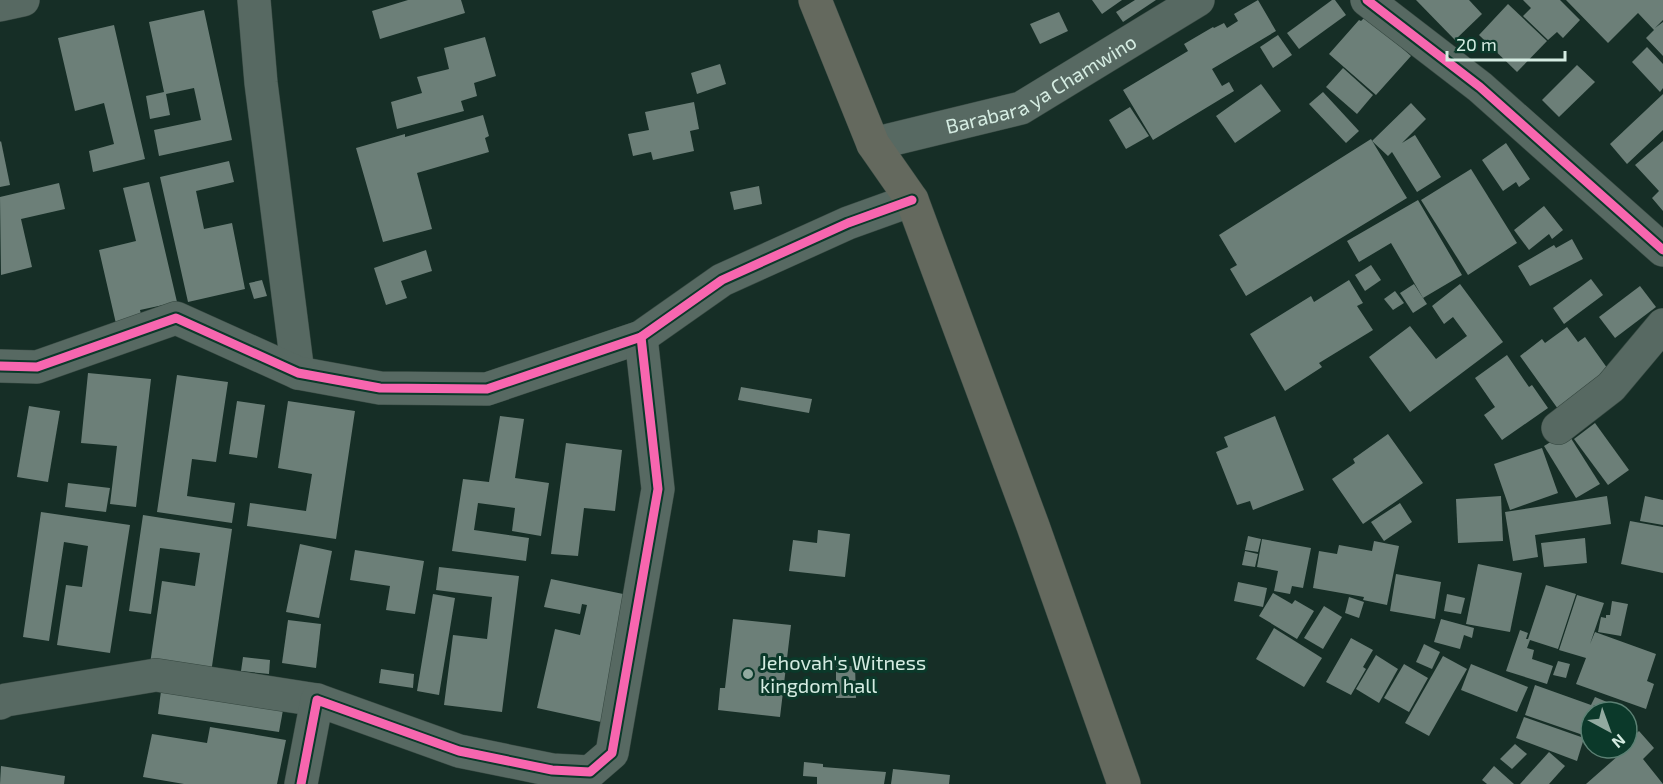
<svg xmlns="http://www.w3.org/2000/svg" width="1663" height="784" viewBox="0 0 1663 784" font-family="'Exo 2',sans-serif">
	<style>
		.building { fill: #6c7f78 }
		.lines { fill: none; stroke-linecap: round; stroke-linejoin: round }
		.minor-casing { stroke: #374942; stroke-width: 34 }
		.highway-casing { stroke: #374942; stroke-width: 34 }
		.minor { stroke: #576962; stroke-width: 33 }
		.highway { stroke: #64695e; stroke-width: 33 }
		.cycleway-casing { stroke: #0b392a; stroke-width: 13 }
		.cycleway { stroke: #f766af; stroke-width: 9 }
		.poi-dot { fill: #92aaa0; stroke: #0b392a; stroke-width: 2 }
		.labels { text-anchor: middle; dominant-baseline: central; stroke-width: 6; stroke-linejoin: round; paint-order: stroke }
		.street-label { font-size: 20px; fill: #d5ece2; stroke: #0b392a }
		.poi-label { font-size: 20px; fill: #d5ece2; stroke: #0b392a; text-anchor: start }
	</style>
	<rect width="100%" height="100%" fill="#162e26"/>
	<g class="building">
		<path d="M408 0H461L465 13 380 39 372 11Z"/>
		<path d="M1092 0H1122L1102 14Z"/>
		<path d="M1135 0H1156L1123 22 1116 12Z"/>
		<path d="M1258 0 1276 31 1212 69 1222 86 1229 82 1234 91 1153 140 1123 90 1188 51 1184 44 1213 27 1214 28 1224 23 1227 28 1238 21 1234 14Z"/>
		<path d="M1332 0H1335L1346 15 1299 49 1287 33Z"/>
		<path d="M1416 0H1469L1482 14 1455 40Z"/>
		<path d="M1523 0H1560L1580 20 1563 38 1557 32 1548 40 1523 16 1531 8Z"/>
		<path d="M1566 0H1663V20L1655 28 1663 22V56L1646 38 1654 30 1638 13 1608 43Z"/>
		<path d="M1508 4 1547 41 1517 72 1479 35Z"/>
		<path d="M204 10 232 140 159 156 154 130 201 120 194 88 166 94 170 115 150 119 146 96 164 92 149 22Z"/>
		<path d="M1059 12 1068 31 1040 44 1030 24Z"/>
		<path d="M1366 16 1411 56 1376 95 1329 54 1359 20 1361 21Z"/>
		<path d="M114 25 145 159 93 172 89 151 114 144 104 103 75 111 58 38Z"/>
		<path d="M1278 35 1292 55 1273 68 1260 47Z"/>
		<path d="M485 37 496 76 474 83 477 96 461 101 464 111 397 129 391 102 422 93 417 77 449 69 444 48Z"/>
		<path d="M1647 47 1663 64V88L1660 92 1632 62Z"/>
		<path d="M720 64 726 84 697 94 691 73Z"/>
		<path d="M1577 65 1595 82 1559 117 1542 100Z"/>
		<path d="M1343 68 1373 95 1357 114 1326 87Z"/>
		<path d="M1261 84 1281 111 1235 143 1216 116Z"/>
		<path d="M1323 92 1359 131 1346 143 1309 104Z"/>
		<path d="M1663 94V130L1627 164 1610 144Z"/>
		<path d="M694 102 699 129 690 131 694 151 653 160 651 152 633 156 628 134 649 130 645 112Z"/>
		<path d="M1411 103 1426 119 1402 143 1415 135 1441 177 1417 192 1392 152 1388 156 1372 141Z"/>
		<path d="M1130 107 1149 136 1126 149 1109 120Z"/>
		<path d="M483 115 489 136 485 138 489 152 417 173 432 229 383 242 356 148 405 134V137Z"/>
		<path d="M1371 139 1407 198 1246 296 1230 269 1237 265 1219 235Z"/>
		<path d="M1 141 10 185 0 187V142Z"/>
		<path d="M1663 141V211L1652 198 1659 191 1635 165Z"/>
		<path d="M1506 143 1530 179 1519 187 1516 182 1503 191 1482 160Z"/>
		<path d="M229 161 234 182 196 191 204 229 232 223 245 289 188 302 160 177Z"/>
		<path d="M1471 169 1517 243 1468 275 1421 200Z"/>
		<path d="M149 182 177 302 140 310 143 323 117 328 99 250 136 241 123 188Z"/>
		<path d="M59 183 65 209 21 219 32 267 1 275 0 197Z"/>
		<path d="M759 186 762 204 734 210 730 192Z"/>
		<path d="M1418 200 1462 275 1423 298 1391 243 1359 262 1347 241Z"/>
		<path d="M1544 206 1563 230 1552 239 1549 234 1529 250 1514 230Z"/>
		<path d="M1572 239 1583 259 1530 286 1518 266 1554 245 1556 248Z"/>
		<path d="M426 250 432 271 401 281 407 298 386 305 374 268Z"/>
		<path d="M1371 265 1381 280 1365 291 1355 275Z"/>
		<path d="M1591 279 1603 295 1564 324 1553 308Z"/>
		<path d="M262 280 267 296 254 299 249 283Z"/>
		<path d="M1349 280 1363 303 1357 306 1373 330 1319 363 1322 367 1285 391 1250 334 1311 296 1314 302Z"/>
		<path d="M1414 284 1427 304 1413 313 1400 293Z"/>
		<path d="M1460 284 1503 342 1410 412 1369 357 1410 326 1436 359 1467 336 1453 317 1444 324 1432 306Z"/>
		<path d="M1640 286 1656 307 1615 338 1599 317Z"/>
		<path d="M1395 291 1404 303 1393 310 1384 299Z"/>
		<path d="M1567 327 1578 342 1585 337 1610 372 1558 409 1520 356 1542 339 1545 343Z"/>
		<path d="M1507 355 1529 387 1532 385 1548 408 1502 440 1484 415 1495 407 1475 378Z"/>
		<path d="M88 373 151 379 136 507 110 504 117 446 81 443Z"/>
		<path d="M177 375 228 382 216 462 192 459 187 496 235 503 232 523 157 512Z"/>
		<path d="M741 387 812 399 809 413 738 400Z"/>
		<path d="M237 401 265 405 257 458 229 454Z"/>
		<path d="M288 401 355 411 336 539 247 526 250 503 306 511 312 474 278 468Z"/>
		<path d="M29 406 60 411 48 482 17 477Z"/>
		<path d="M500 416 524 419 515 478 549 483 541 536 512 531 515 508 478 503 474 530 529 538 526 561 452 551 463 479 489 482Z"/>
		<path d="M1275 416 1304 490 1253 510 1250 501 1237 505 1216 452 1228 447 1224 437Z"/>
		<path d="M1595 423 1629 470 1608 485 1574 439Z"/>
		<path d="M1567 432 1600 484 1576 498 1544 446Z"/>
		<path d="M1388 434 1423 483 1363 524 1332 479 1355 463 1353 459Z"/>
		<path d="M566 443 622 450 615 511 584 508 578 556 551 554Z"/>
		<path d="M1542 448 1558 493 1510 510 1494 464Z"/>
		<path d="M68 483 110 488 106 512 65 507Z"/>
		<path d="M1501 496 1503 541 1458 543 1456 499Z"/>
		<path d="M1607 496 1611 524 1535 535 1538 557 1513 561 1505 512Z"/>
		<path d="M1645 496 1663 500V525L1640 521Z"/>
		<path d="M1400 503 1412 522 1384 541 1371 522Z"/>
		<path d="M41 512 130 525 110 653 57 645 66 585 82 587 88 546 64 542 49 641 23 637Z"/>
		<path d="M143 515 232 529 211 673 150 664 162 581 195 586 200 553 160 548 151 614 129 611Z"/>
		<path d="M1630 521 1663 527V573L1621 564Z"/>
		<path d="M818 530 850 534 845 577 789 571 793 540 817 543Z"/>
		<path d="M1248 536 1261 539 1258 552 1245 550Z"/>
		<path d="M1585 538 1587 563 1544 567 1541 543Z"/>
		<path d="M1262 539 1311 548 1303 588 1292 586 1290 594 1274 591 1278 571 1257 567Z"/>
		<path d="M1374 541 1399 546 1387 605 1363 600 1364 597 1313 588 1319 551 1337 554 1339 545 1372 551Z"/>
		<path d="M300 544 332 551 319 618 286 612Z"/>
		<path d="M355 550 424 561 415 614 386 610 390 586 350 580Z"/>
		<path d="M1245 551 1258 554 1255 567 1242 565Z"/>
		<path d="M1478 564 1522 573 1510 632 1466 624Z"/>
		<path d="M439 567 519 576 502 712 444 705 453 635 487 639 492 597 436 590Z"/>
		<path d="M1396 574 1441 582 1435 619 1390 611Z"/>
		<path d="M551 579 628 595 601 722 537 708 555 629 580 635 587 605 582 604 580 614 544 607Z"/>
		<path d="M1238 582 1267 588 1263 607 1234 601Z"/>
		<path d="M1546 585 1576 594 1558 649 1530 640 1527 648 1534 650 1532 659 1553 666 1547 684 1506 671 1520 630 1528 633 1526 639H1528Z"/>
		<path d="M1273 593 1292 604 1295 600 1314 611 1297 639 1259 616Z"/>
		<path d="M433 594 455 598 439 695 417 691Z"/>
		<path d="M1447 594 1465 598 1461 614 1444 611Z"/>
		<path d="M1577 595 1604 603 1590 644 1595 632 1656 654 1647 681 1654 684 1646 709 1576 684 1586 658 1559 650Z"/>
		<path d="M1349 597 1364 602 1359 618 1345 613Z"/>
		<path d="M1612 601 1628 604 1621 636 1598 632 1601 617 1606 618V615H1610Z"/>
		<path d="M1324 606 1342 617 1323 649 1304 638Z"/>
		<path d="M733 619 791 625 780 717 718 710 720 688H725Z"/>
		<path d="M1441 619 1474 628 1472 638 1464 635 1460 649 1434 642Z"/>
		<path d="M288 620 321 624 316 668 282 663Z"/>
		<path d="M1274 628 1322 658 1304 687 1256 659Z"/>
		<path d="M1351 638 1373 650 1363 667 1366 669 1351 695 1326 682Z"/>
		<path d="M1424 644 1440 652 1432 669 1416 662Z"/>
		<path d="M1376 655 1398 669 1379 703 1356 689Z"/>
		<path d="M1443 656 1467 669 1429 736 1405 723Z"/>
		<path d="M243 657 270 660 269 674 241 671Z"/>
		<path d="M1558 661 1570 664 1566 678 1553 675Z"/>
		<path d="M1404 664 1428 678 1409 712 1384 698Z"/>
		<path d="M1471 664 1528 687 1517 712 1461 690Z"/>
		<path d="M836 666H855L856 698H836Z"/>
		<path d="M381 669 414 674 413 688 379 683Z"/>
		<path d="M1535 685 1591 705 1595 697 1626 710 1625 712H1592L1596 706 1594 705 1583 735 1525 715Z"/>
		<path d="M161 691 283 710 279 732 158 714Z"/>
		<path d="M1524 717 1584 738 1577 761 1516 738Z"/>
		<path d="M210 727 286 740 277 784H184L143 777 152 734 207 743Z"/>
		<path d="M1639 731 1654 748 1643 759 1663 784H1586L1627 748V742Z"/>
		<path d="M1515 744 1527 754 1512 769 1500 759Z"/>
		<path d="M1549 752 1565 766 1549 784H1520Z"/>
		<path d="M804 762 823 764V767L886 772 884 784H817V777L803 776Z"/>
		<path d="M1 766 65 776 64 784H0Z"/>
		<path d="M1494 766 1514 784H1487L1482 780Z"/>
		<path d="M893 769 950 775 949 784H891Z"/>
	</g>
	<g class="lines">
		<g class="minor-casing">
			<g id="minor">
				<path d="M254 0 261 83 298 373"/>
				<path d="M1367 0 1480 87 1663 250"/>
				<path d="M0 5 23 0"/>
				<path id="s1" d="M873 144 1021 108 1198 0"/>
				<path d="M0 366 37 367 176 318 298 373 380 388 487 389 641 337 722 280 848 223 912 200"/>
				<path d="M1558 428 1611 387 1663 325"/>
				<path d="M0 703 6 700 156 675 317 700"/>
				<path d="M301 784 317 700 459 751 552 770 590 772 612 753 658 489 641 337"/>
			</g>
		</g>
		<g class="highway-casing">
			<path id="highway" d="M815 0 873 144 912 200 1033 526 1124 784"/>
		</g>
		<use href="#minor" class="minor"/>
		<use href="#highway" class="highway"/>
		<g class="cycleway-casing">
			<g id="cycleway">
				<path d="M1367 0 1480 87 1663 250"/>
				<path d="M0 366 37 367 176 318 298 373 380 388 487 389 641 337 722 280 848 223 912 200"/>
				<path d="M301 784 317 700 459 751 552 770 590 772 612 753 658 489 641 337"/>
			</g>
		</g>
		<use href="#cycleway" class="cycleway"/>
	</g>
	<circle class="poi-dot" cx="748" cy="674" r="6"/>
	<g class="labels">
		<g class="street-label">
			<text stroke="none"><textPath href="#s1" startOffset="180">Barabara ya Chamwino</textPath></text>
		</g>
		<g class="poi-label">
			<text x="760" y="662">Jehovah's Witness<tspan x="760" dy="23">kingdom hall</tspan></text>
		</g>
	</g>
	<g transform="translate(1609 730) rotate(139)"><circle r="28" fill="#0b392a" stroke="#5c8174" stroke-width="1.5"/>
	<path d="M0-4.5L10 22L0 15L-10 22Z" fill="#92aaa0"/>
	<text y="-9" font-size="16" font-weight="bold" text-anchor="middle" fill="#d5ece2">N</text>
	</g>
	<path d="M1447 51v9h118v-9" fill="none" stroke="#d5ece2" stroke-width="3"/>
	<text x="1456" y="51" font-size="18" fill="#d5ece2" stroke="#0b392a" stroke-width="4.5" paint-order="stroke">20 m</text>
</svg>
